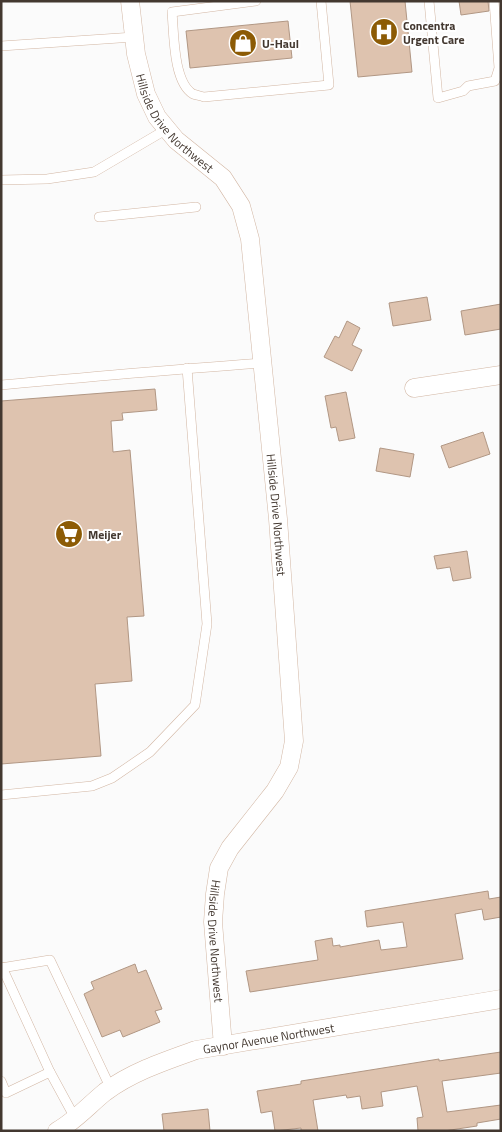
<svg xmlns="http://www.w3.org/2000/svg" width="502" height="1132" viewBox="0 0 502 1132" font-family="'Titillium Web',sans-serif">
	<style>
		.building { fill: #dec3af; stroke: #b19784 }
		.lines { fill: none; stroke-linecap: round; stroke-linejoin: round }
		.lane-casing { stroke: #d2b6a3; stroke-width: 10 }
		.street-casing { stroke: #d2b6a3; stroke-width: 19 }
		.lane { stroke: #fff; stroke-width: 9 }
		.street { stroke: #fff; stroke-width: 18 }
		.labels { text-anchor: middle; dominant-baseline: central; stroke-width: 4; stroke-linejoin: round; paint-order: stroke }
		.poi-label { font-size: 12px; font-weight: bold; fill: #433830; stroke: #fff; text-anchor: start }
		.street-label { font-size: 12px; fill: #433830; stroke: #fff }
	</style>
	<rect width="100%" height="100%" fill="#fbfbfb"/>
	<g class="building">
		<path d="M350 1H405L412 72 358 77Z"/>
		<path d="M459 1H488L489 11 461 15Z"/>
		<path d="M288 21 292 58 190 68 186 31Z"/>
		<path d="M427 297 431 320 393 326 389 303Z"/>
		<path d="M501 304V329L465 335 461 311Z"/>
		<path d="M347 321 360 328 352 345 362 350 352 371 324 357 335 336 339 338Z"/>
		<path d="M155 389 157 410 122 413 123 420 111 421 113 452 130 450 144 616 127 617 132 681 95 684 101 756 1 764V401Z"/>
		<path d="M346 392 355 438 339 441 336 427 331 428 325 396Z"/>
		<path d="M483 432 490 454 449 468 441 446Z"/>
		<path d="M380 448 414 454 410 477 376 471Z"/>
		<path d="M467 551 471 578 453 581 450 567 437 569 434 556Z"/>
		<path d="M488 891 489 899 501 897V917L484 920 482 909 455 914 463 959 250 992 246 971 318 960 315 941 332 938 333 946 340 945V947L379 940 381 950 407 947 403 922 367 927 365 911Z"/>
		<path d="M135 964 138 973 146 970 162 1009 155 1011 160 1022 123 1037 120 1030 102 1037 84 994 94 989 91 982Z"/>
		<path d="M501 1052V1073L442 1081 447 1112 501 1105V1119L477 1123V1126L444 1131H418L417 1118 423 1117 417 1086 381 1092 383 1106 362 1109 360 1096 347 1098 346 1095 313 1100 318 1131H301V1128L275 1131 272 1111 261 1113 257 1091 301 1084V1081L333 1076 439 1059V1061Z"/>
		<path d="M208 1109 210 1131H164L162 1114Z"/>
	</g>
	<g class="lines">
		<g class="lane-casing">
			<g id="lane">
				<path d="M256 1 172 12C174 33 173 82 193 94 196 95 201 96 204 97L329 85 321 1"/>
				<path d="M429 1 438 98 463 91 468 86 495 81 499 68 494 1"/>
				<path d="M1 46 134 37"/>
				<path d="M1 180 47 179 94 172 167 129"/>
				<path d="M99 217 196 207"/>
				<path d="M1 385C88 377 175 369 263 363"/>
				<path d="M1 795 92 786 112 778 150 752 195 705 207 624 187 368"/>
				<path d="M2 967 50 1072"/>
				<path d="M1 968 50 960 111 1089"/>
				<path d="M1 1081 6 1093 50 1072 75 1118"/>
			</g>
		</g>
		<g class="street-casing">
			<g id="street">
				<path id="s1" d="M130 1 136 54 146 94 157 117 176 140 223 178 241 206 250 239 278 519 294 741 289 767 275 791 230 848 219 868 215 894 213 922 223 1046"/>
				<path d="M414 388 501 375"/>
				<path id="s2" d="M57 1131C75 1121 89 1105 105 1092 132 1072 165 1061 196 1050L501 999"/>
			</g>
		</g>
		<use href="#lane" class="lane"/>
		<use href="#street" class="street"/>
	</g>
	<defs>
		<g id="hospital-disc" transform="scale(1.4375)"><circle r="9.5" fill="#8c5b05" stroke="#fff"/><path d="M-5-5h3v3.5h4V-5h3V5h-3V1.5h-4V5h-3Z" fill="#fff"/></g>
		<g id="shop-disc" transform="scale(1.4375)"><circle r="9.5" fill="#8c5b05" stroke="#fff"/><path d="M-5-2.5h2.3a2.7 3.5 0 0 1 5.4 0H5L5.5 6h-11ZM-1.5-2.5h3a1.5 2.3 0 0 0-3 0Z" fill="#fff"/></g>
		<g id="supermarket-disc" transform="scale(1.4375)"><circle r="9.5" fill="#8c5b05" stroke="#fff"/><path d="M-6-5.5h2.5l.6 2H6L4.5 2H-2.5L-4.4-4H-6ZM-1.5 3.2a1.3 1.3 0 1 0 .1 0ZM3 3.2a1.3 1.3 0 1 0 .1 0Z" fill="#fff"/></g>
	</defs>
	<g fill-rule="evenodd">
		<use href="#hospital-disc" x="384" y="32"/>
		<use href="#shop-disc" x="243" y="43"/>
		<use href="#supermarket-disc" x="69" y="534"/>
	</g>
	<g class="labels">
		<g class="poi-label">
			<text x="403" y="25">Concentra<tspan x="403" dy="14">Urgent Care</tspan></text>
			<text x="262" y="43">U-Haul</text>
			<text x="88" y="534">Meijer</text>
		</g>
		<g class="street-label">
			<text stroke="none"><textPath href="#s1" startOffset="135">Hillside Drive Northwest</textPath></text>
			<text stroke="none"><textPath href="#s1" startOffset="555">Hillside Drive Northwest</textPath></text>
			<text stroke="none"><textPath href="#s1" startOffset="1005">Hillside Drive Northwest</textPath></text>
			<text stroke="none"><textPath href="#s2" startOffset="236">Gaynor Avenue Northwest</textPath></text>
		</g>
	</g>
	<rect width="502" height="1132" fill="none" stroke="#433830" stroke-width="5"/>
</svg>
